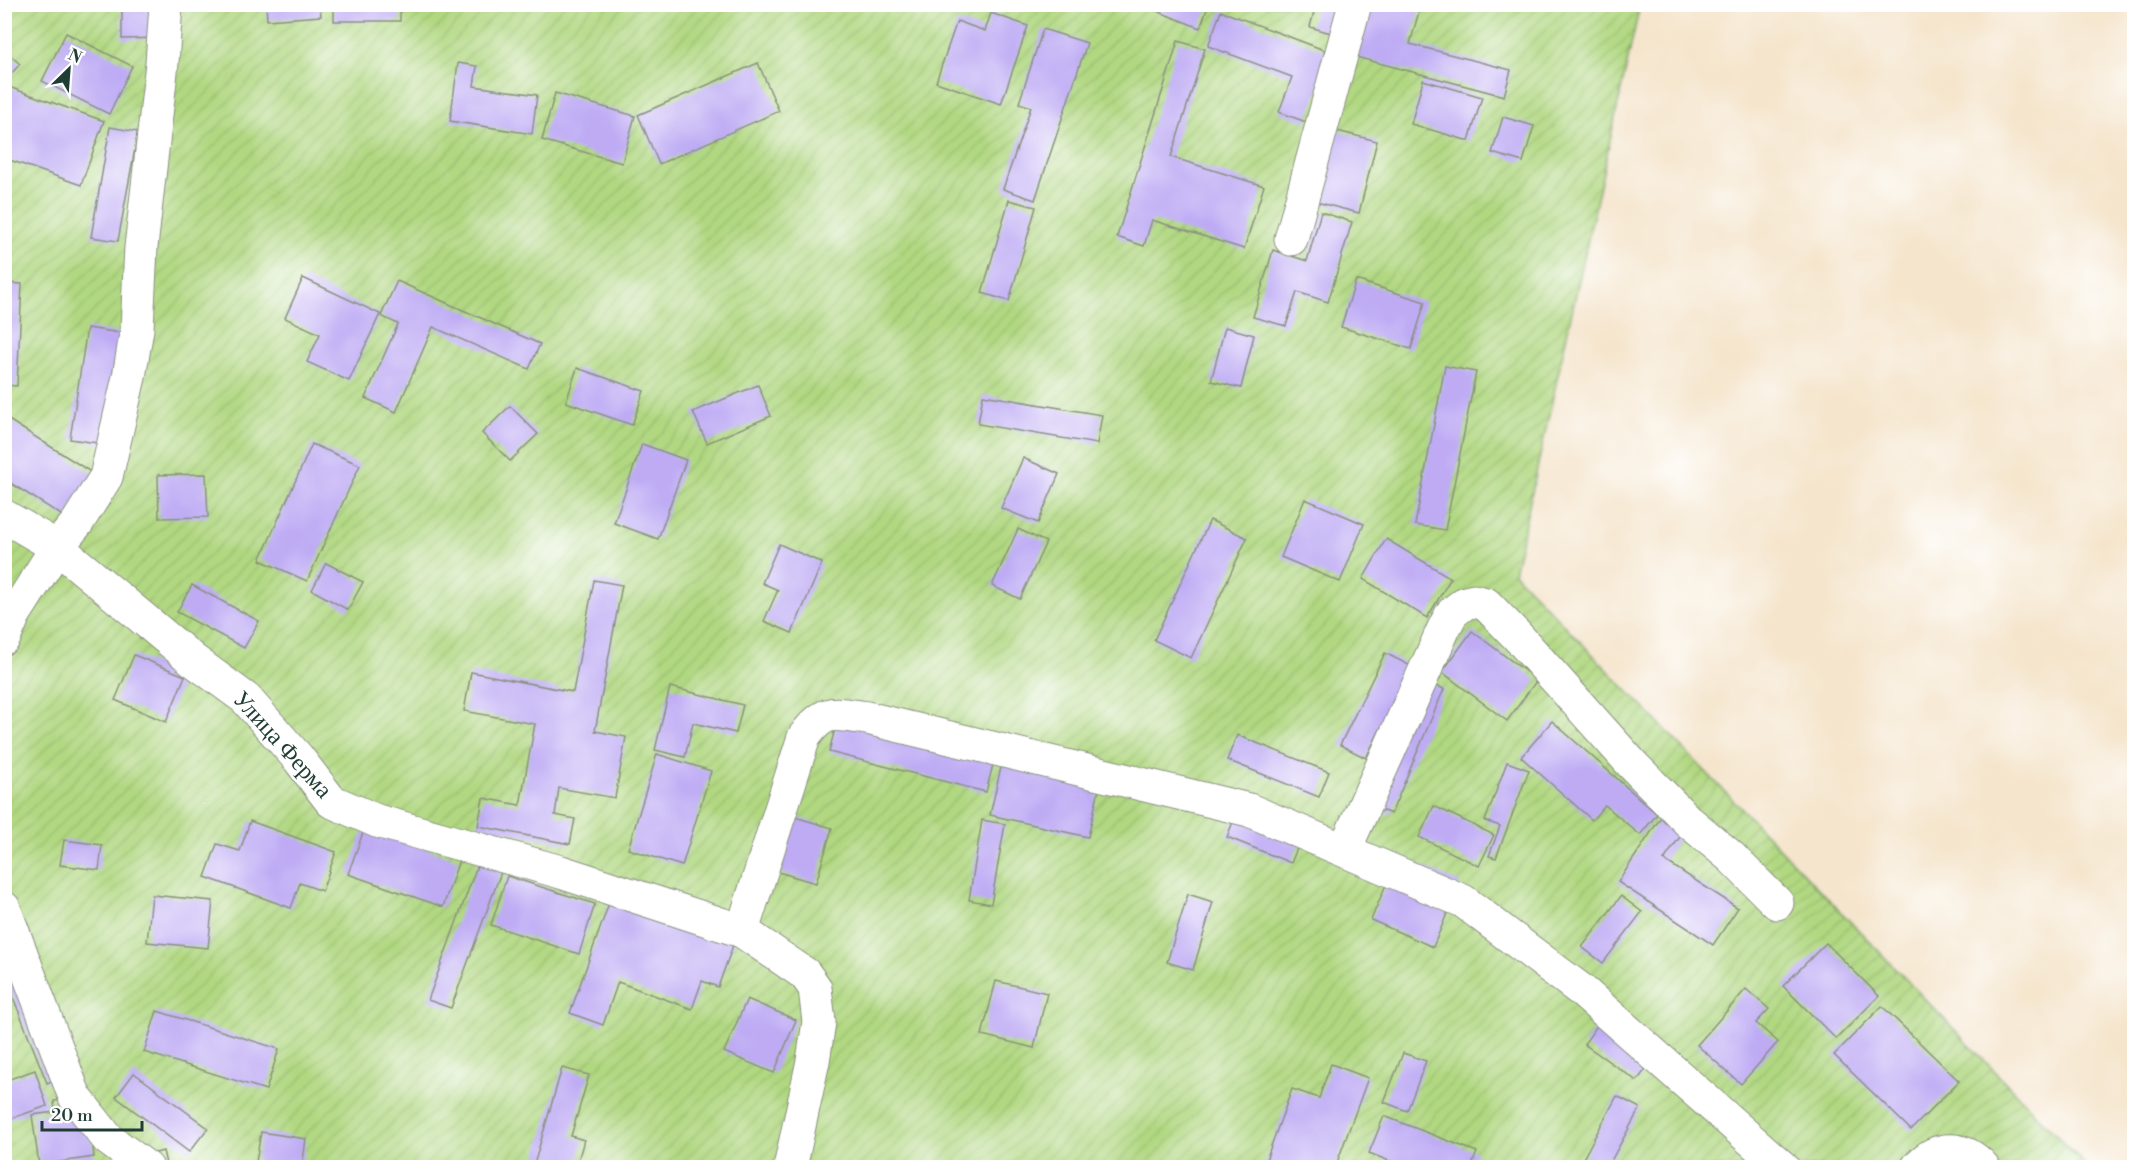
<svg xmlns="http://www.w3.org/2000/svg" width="2139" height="1172" viewBox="0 0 2139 1172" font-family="'Libre Bodoni',serif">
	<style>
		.garden { fill: url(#garden-furrows); stroke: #688a5a; stroke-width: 1.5 }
		.building { fill: #beabf4 }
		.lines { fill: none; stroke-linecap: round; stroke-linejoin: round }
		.minor-casing { stroke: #8a9180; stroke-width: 35 }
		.minor { stroke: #fff; stroke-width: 33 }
		.labels { text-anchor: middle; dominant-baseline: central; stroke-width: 4.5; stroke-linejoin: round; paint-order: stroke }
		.street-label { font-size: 24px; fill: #1f3d34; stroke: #fff }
	</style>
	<defs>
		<pattern id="garden-furrows" width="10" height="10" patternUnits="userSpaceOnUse" patternTransform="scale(1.5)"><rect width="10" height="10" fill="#b1d881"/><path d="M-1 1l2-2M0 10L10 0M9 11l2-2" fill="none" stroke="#98ba70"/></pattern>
	</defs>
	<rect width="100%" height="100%" fill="#fff"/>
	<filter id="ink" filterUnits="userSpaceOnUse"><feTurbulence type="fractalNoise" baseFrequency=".0167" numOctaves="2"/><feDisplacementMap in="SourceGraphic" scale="12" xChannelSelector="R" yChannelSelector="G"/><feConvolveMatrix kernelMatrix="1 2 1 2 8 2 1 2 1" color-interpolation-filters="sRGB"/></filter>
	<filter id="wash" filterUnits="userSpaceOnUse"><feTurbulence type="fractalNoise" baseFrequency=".008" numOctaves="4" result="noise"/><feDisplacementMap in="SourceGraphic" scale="24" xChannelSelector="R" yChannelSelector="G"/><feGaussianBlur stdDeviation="1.35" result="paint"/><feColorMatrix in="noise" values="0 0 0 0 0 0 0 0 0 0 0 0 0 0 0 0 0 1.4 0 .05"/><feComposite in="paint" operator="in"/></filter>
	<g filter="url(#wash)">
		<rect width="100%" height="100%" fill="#f5e5cc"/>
		<path class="garden" d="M5 4 1640 5 1514 573 2087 1167 5 1168Z"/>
		<g id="blocks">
			<g class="building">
				<path d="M122 4H160L161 38 122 39Z"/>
				<path d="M266 4H320L321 16 267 20Z"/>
				<rect x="334" y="4" width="66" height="17"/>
				<path d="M1139 4H1209L1200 28Z"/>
				<path d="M1316 4H1350L1341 36 1310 27Z"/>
				<path d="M1370 4H1421L1410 44 1511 70 1504 96 1356 57Z"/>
				<path d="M1221 11 1332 53 1306 122 1279 112 1292 77 1208 46Z"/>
				<path d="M991 13 1028 26 1001 104 936 82 957 21 985 31Z"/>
				<path d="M1043 29 1087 43 1035 200 1003 189 1031 107 1019 103Z"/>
				<path d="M66 33 132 66 109 114 42 81Z"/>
				<path d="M1178 41 1205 49 1171 157 1264 186 1244 249 1152 220 1144 246 1117 237Z"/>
				<path d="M4 50 20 64 4 82Z"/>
				<path d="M458 63 477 66 474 86 537 95 532 134 450 121Z"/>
				<path d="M758 63 779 111 659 164 638 115Z"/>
				<path d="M1423 80 1482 97 1469 141 1411 124Z"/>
				<path d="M6 86 104 121 81 185 4 158Z"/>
				<path d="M555 93 635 116 622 163 542 140Z"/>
				<path d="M1503 117 1534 126 1523 162 1492 153Z"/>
				<path d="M110 127 138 132 118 241 91 237Z"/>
				<path d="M1333 130 1377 141 1359 213 1316 202Z"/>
				<path d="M1009 200 1036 207 1009 301 982 293Z"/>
				<path d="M1321 212 1352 222 1328 302 1297 292 1286 326 1253 317 1273 250 1307 261Z"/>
				<path d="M303 278 380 314 349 381 307 362 320 334 285 318Z"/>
				<path d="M1356 280 1425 302 1411 349 1341 327Z"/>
				<path d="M397 281 540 344 529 369 433 327 396 412 365 398 398 324 381 316Z"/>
				<path d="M4 283 22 284 17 386 4 385Z"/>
				<path d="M1225 327 1254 335 1241 388 1211 381Z"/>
				<path d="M87 328 121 333 104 444 70 439Z"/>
				<path d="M1445 366 1476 372 1445 530 1415 525Z"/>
				<path d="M577 368 644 391 632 425 566 402Z"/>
				<path d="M758 385 771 416 707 443 693 412Z"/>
				<path d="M983 395 1102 415 1097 444 978 424Z"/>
				<path d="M510 406 538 434 510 461 482 433Z"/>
				<path d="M4 417 94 474 66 518 4 479Z"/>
				<path d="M312 444 360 465 307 581 260 560Z"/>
				<path d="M642 444 686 460 658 539 614 523Z"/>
				<path d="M1023 458 1059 474 1038 523 1001 508Z"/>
				<path d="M206 474 208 517 159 518 158 475Z"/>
				<path d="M1305 499 1364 524 1340 582 1281 557Z"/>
				<path d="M1210 520 1247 538 1191 658 1154 640Z"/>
				<path d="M4 524 15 528 4 554Z"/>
				<path d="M1018 529 1046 542 1020 599 992 586Z"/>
				<path d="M1386 539 1451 578 1427 618 1363 579Z"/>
				<path d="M779 544 822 563 792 633 764 621 778 590 762 583Z"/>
				<path d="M326 563 363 582 348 610 312 590Z"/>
				<path d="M594 580 622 585 595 731 626 737 615 798 559 788 555 815 575 819 570 844 478 826 483 798 520 805 535 724 464 711 471 672 573 692Z"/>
				<path d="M192 585 259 621 244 648 177 612Z"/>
				<path d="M1472 631 1537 680 1507 721 1442 672Z"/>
				<path d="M1385 653 1411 666 1366 758 1340 745Z"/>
				<path d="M134 655 185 676 166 722 115 700Z"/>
				<path d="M1419 678 1444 689 1391 814 1366 804Z"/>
				<path d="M670 687 743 705 736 733 693 723 685 757 655 750Z"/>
				<path d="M842 701 999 741 986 792 829 752Z"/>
				<path d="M1552 721 1657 814 1640 835 1605 805 1592 820 1521 757Z"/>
				<path d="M1237 735 1329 772 1319 797 1227 760Z"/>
				<path d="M1007 741 1105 763 1088 837 990 815Z"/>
				<path d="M657 754 711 771 682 866 628 849Z"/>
				<path d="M1507 762 1529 770 1496 858 1489 856 1500 826 1485 821Z"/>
				<path d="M1244 794 1309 820 1291 863 1227 837Z"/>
				<path d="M1434 806 1494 835 1479 866 1419 837Z"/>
				<path d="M1663 814 1686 828 1664 860 1738 908 1713 945 1618 882Z"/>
				<path d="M795 817 832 828 816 883 778 872Z"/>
				<path d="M982 820 1005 824 991 904 969 900Z"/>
				<path d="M250 821 336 852 322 891 300 883 291 908 205 877 217 844 240 851Z"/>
				<path d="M365 827 459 860 443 907 348 874Z"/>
				<path d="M64 840 102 845 99 870 60 865Z"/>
				<path d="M481 855 504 864 451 1008 428 1000Z"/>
				<path d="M1398 856 1460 883 1433 947 1371 920Z"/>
				<path d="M507 876 595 904 579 954 491 925Z"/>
				<path d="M613 892 736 937 718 987 702 981 692 1009 618 982 603 1025 570 1013Z"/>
				<path d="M1188 894 1213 902 1193 970 1167 962Z"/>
				<path d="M152 895 213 901 208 948 147 942Z"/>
				<path d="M1621 896 1642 912 1603 963 1582 947Z"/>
				<path d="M1826 943 1879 996 1836 1039 1783 986Z"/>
				<path d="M23 955 69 1074 47 1083 4 974V962Z"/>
				<path d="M996 981 1047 993 1034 1048 982 1035Z"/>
				<path d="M1746 989 1769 1009 1756 1023 1778 1042 1741 1084 1697 1045Z"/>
				<path d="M747 999 796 1020 774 1073 724 1052Z"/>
				<path d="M1882 1006 1959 1081 1911 1130 1834 1055Z"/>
				<path d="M157 1011 279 1049 266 1090 144 1052Z"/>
				<path d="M1606 1013 1659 1051 1637 1081 1584 1044Z"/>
				<path d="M1403 1053 1426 1061 1407 1111 1384 1102Z"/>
				<path d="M1331 1064 1368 1078 1335 1168H1263L1292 1089 1319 1098Z"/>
				<path d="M562 1068 589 1075 571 1136 584 1140 576 1168H533Z"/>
				<path d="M35 1070 47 1106 4 1121V1081Z"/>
				<path d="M134 1073 208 1128 189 1152 116 1097Z"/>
				<path d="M1617 1096 1640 1108 1607 1168H1578Z"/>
				<path d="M87 1098 94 1157 39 1165 32 1115 55 1112 54 1101Z"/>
				<path d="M1384 1116 1477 1152 1471 1168H1407L1369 1153Z"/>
				<path d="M261 1132 306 1139 302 1168H255Z"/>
				<path d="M163 1151 167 1168H105V1167Z"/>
			</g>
		</g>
	</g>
	<g filter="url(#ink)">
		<use href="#blocks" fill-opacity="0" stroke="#8a9180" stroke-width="1.5"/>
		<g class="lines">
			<g class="minor-casing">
				<g id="minor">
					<path d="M1291 239 1355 4"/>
					<path d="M4 516 57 547 193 660 246 699 298 758 331 801 377 821 561 872 742 931 805 974 815 988 819 1022 813 1061 790 1168"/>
					<path d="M4 638 14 615 57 547 77 523 106 477 129 377 137 329 141 247 162 63 166 4"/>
					<path d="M1345 849 1444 628 1452 613 1465 603 1474 601 1486 604 1520 639 1632 764 1687 820 1731 857 1777 903"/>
					<path d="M4 908 75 1097 108 1139 147 1168"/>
					<path d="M742 931 804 737C826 707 834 714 867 718L1249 810 1463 901 1581 990 1783 1168"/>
					<path d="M1917 1168C1936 1145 1964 1145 1984 1168"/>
				</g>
			</g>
			<use href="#minor" class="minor"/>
		</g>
	</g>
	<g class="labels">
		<g class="street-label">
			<text transform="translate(282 745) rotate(48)">Улица Ферма</text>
		</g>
	</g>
	<rect width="2139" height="1172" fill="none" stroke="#fff" stroke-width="24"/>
	<g transform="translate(69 69) rotate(25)" stroke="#ffffff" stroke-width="4.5" paint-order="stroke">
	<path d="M0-4.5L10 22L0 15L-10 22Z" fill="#1f3d34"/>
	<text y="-9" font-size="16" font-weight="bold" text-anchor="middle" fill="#1f3d34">N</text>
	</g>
	<path d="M42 1121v9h100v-9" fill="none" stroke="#1f3d34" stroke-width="3"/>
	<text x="51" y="1121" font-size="18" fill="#1f3d34" stroke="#ffffff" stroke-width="4.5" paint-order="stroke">20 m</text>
</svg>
